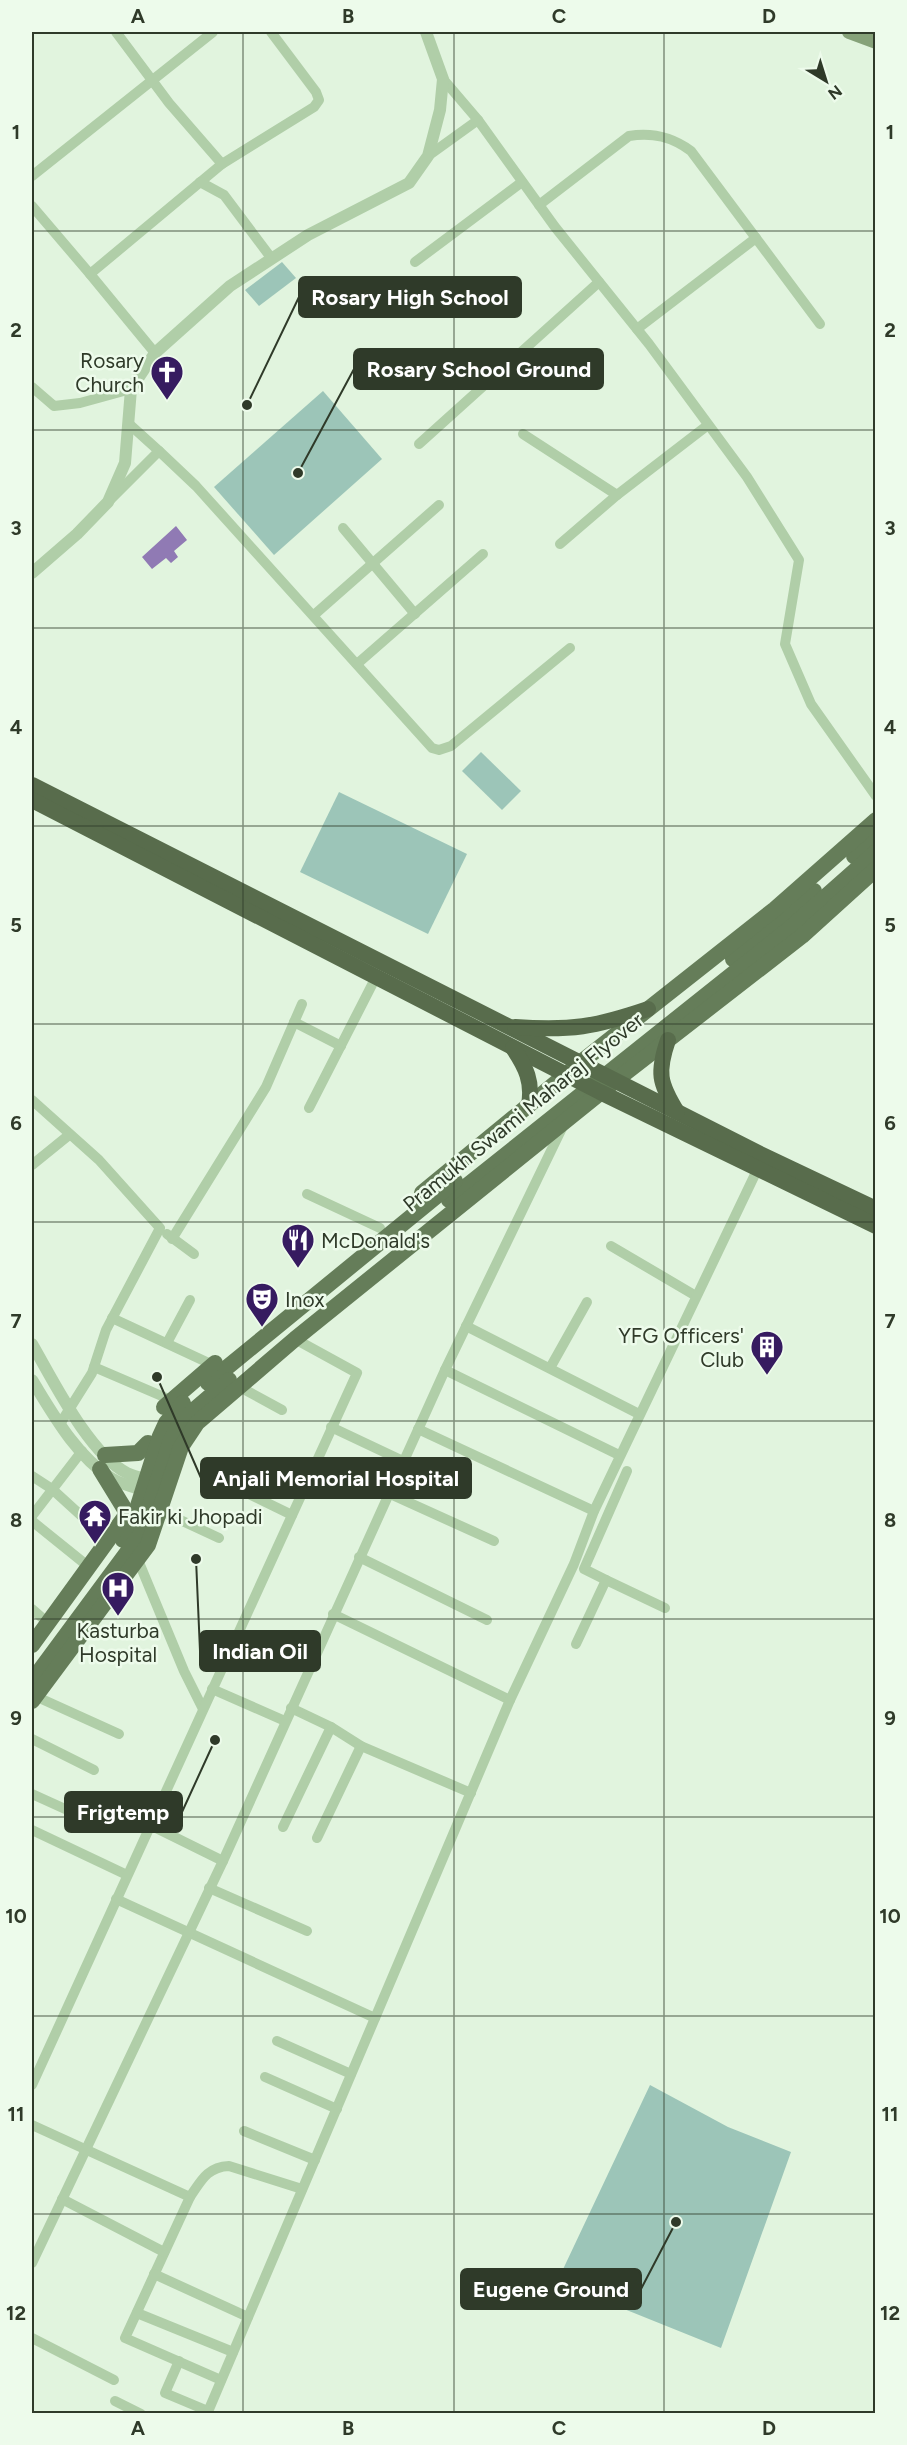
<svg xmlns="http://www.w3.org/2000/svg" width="907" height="2445" viewBox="0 0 907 2445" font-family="Figtree,sans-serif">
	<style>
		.green { fill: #9cc5b8 }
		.water { fill: #907ab4 }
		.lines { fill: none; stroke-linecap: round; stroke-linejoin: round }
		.minor { stroke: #b0cea8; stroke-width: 10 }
		.tertiary { stroke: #b0cea8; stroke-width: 12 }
		.secondary { stroke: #86a279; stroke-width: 14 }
		.primary { stroke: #657d59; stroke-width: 16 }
		.trunk { stroke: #586c4c; stroke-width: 16 }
		.grid { fill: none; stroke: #2f3a29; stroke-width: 1.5; stroke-opacity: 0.55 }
		.labels { text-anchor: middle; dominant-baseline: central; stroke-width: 5; stroke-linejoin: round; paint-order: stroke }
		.poi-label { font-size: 21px; fill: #2f3a29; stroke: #edfbeb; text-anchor: start }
		.street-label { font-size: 21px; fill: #2f3a29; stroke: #edfbeb }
		.leader { fill: none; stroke: #2f3a29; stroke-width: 2 }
		.callout-dot { fill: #2f3a29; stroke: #edfbeb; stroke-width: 2 }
		.callout { fill: #2f3a29; stroke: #2f3a29; stroke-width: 2 }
		.callout-label { font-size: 22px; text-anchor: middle; font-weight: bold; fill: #fff }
		.neatline { fill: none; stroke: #2f3a29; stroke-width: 2 }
		.grid-label { font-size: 20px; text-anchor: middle; font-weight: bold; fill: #2f3a29 }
	</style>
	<rect width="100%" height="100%" fill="#e1f4de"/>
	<g class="green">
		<path d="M282 262 296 278 259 306 245 290Z"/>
		<path d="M323 391 382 459 274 555 214 487Z"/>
		<path d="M481 752 521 791 502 810 462 771Z"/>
		<path d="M339 792 467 854 428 934 300 872Z"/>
		<path d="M650 2085 728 2127 791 2152 721 2348 557 2282Z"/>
	</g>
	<path class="water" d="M176 526 187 540 174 551 178 557 171 563 166 558 152 569 142 557Z"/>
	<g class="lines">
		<g class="minor">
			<path d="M116 32 169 103 222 164 90 274 155 353"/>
			<path d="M478 120 555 227 649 344 747 477 799 560 785 644 811 704 876 796"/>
			<path d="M428 156 478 120 443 79"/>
			<path d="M222 164 314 107 319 100 316 92 271 32"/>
			<path d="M32 176 213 32"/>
			<path d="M200 182 224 195 272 259"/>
			<path d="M539 205 629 136C653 132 672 137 691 151L820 324"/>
			<path d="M32 206 90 274"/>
			<path d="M415 262 522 182"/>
			<path d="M637 329 756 238"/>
			<path d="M32 387 54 406 80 403 131 389"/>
			<path d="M523 434 617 495"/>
			<path d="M419 444 599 282"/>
			<path d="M159 451 196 486 432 748 439 750 451 746 570 648"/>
			<path d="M110 500 159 451 128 423"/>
			<path d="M343 528 415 614"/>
			<path d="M560 544 617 495 708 425"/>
			<path d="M314 615 439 505"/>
			<path d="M357 664 483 554"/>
			<path d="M294 1022 341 1046"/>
			<path d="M32 1100 99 1160 160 1228 106 1330 92 1373 60 1424"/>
			<path d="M309 1108 376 977"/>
			<path d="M32 1165 69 1135"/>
			<path d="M307 1194 380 1228"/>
			<path d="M167 1234 194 1254"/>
			<path d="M172 1239 266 1087 302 1004"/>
			<path d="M611 1246 696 1296"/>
			<path d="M112 1318 213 1365"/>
			<path d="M466 1326 639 1414"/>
			<path d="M167 1343 190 1300"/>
			<path d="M94 1367 171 1400"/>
			<path d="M550 1368 587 1302"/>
			<path d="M445 1370 619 1455"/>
			<path d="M238 1386 282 1410"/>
			<path d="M331 1427 403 1461"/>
			<path d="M418 1429 594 1511"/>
			<path d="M32 1476 52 1489 109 1541"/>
			<path d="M216 1478 292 1515"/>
			<path d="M388 1493 494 1541"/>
			<path d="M161 1511 219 1538"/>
			<path d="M32 1516 82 1451"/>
			<path d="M32 1521 89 1567"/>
			<path d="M359 1557 487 1620"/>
			<path d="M138 1560 184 1671 203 1709"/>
			<path d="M606 1580 584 1569 627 1471"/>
			<path d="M32 1609 48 1623"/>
			<path d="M333 1614 510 1700"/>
			<path d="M576 1644 606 1580 665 1608"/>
			<path d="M212 1689 285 1721"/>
			<path d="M35 1696 119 1734"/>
			<path d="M291 1708 331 1727 361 1746 471 1793"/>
			<path d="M32 1739 94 1770"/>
			<path d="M32 1794 107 1828"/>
			<path d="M150 1825 223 1861"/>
			<path d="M283 1827 331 1727"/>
			<path d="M32 1830 127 1875"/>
			<path d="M317 1838 361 1746"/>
			<path d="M209 1888 307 1931"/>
			<path d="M116 1899 375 2018"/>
			<path d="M277 2041 351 2074"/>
			<path d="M265 2077 337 2109"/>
			<path d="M32 2085 357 1373 295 1339"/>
			<path d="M32 2125 190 2197 125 2338 221 2380"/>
			<path d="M244 2131 315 2160"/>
			<path d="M190 2197C201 2181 207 2167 229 2166L302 2189"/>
			<path d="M62 2199 164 2252"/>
			<path d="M32 2263 223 1861 445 1370 563 1126"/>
			<path d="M154 2274 248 2317"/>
			<path d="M137 2313 233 2352"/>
			<path d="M32 2338 114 2380"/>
			<path d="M179 2361 165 2393 208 2411"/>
			<path d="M115 2401 141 2414"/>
			<path d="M207 2414 510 1700 574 1564 594 1511 760 1164"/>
		</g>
		<g class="tertiary">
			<path d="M32 573 77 534 108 502 125 463 131 389 155 353 230 286 308 235 409 183 428 156 440 110 443 79 426 32"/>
			<path d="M32 1344C53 1380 89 1454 127 1473 135 1477 145 1478 154 1481"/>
			<path d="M32 1380C53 1414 76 1456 111 1478 122 1485 137 1488 150 1492"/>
		</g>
		<path class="secondary" d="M849 32 876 42"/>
		<g class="primary">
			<path d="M854 856 876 836"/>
			<path d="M733 959 814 891"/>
			<path d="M422 1193 580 1063 775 909 876 820"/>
			<path d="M449 1200 789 929 876 852"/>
			<path d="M208 1383 455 1181"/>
			<path d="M164 1407 215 1363"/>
			<path d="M105 1455 138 1453 148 1443"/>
			<path d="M100 1469 127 1513"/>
			<path d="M123 1540 132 1525 160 1436 166 1423 183 1403"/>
			<path d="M32 1645 124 1518"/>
			<path d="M32 1681 140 1535 171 1440 181 1421 229 1380"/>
			<path d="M32 1701 148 1545 181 1447 197 1423 295 1339 615 1081 802 936 876 869"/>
		</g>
		<g class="trunk">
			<path d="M32 785 760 1154 876 1209"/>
			<path d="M32 800 600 1092 876 1226"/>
			<path d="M515 1027C571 1031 595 1027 648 1009"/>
			<path d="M668 1040C657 1072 659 1083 677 1112"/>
			<path d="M513 1048C526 1067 533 1082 529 1105"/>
		</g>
	</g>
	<path class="grid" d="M243 32V2414M454 32V2414M664 32V2414M32 231H876M32 430H876M32 628H876M32 826H876M32 1024H876M32 1222H876M32 1421H876M32 1619H876M32 1817H876M32 2016H876M32 2214H876"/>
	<defs>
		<g id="church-pin" transform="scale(1.725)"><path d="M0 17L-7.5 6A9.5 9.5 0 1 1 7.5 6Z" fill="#361b60" stroke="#edfbeb"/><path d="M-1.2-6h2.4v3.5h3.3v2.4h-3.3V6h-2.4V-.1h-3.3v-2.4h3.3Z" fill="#fff"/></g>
		<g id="restaurant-pin" transform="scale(1.725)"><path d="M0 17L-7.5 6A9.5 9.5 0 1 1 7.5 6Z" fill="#361b60" stroke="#edfbeb"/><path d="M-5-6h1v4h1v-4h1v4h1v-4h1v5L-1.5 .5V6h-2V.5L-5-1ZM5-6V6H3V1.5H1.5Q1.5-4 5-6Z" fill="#fff"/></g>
		<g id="theatre-pin" transform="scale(1.725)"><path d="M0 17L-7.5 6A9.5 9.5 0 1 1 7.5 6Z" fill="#361b60" stroke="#edfbeb"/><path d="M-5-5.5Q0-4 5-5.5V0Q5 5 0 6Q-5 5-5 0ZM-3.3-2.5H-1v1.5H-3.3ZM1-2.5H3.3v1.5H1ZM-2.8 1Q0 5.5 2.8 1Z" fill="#fff"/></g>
		<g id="building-pin" transform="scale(1.725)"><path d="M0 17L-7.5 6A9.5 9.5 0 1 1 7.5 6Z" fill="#361b60" stroke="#edfbeb"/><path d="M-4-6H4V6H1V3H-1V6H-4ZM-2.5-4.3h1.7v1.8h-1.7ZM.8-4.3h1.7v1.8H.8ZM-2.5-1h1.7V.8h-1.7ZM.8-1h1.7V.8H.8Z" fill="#fff"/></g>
		<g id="temple-pin" transform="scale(1.725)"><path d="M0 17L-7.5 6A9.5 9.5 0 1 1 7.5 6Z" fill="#361b60" stroke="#edfbeb"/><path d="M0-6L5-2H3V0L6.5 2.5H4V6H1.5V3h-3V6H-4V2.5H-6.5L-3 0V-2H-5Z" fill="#fff"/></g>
		<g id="hospital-pin" transform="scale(1.725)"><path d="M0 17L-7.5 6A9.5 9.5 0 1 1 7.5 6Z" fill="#361b60" stroke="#edfbeb"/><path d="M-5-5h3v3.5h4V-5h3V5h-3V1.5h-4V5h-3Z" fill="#fff"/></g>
	</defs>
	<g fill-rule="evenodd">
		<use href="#church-pin" x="167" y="372"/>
		<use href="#restaurant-pin" x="298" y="1240"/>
		<use href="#theatre-pin" x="262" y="1299"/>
		<use href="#building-pin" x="767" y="1347"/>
		<use href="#temple-pin" x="95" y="1516"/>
		<use href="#hospital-pin" x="118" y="1588"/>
	</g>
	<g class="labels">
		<g class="poi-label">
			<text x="144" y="360" text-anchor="end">Rosary<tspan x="144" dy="24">Church</tspan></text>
			<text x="321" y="1240">McDonald's</text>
			<text x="285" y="1299">Inox</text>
			<text x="744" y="1335" text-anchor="end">YFG Officers'<tspan x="744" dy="24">Club</tspan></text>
			<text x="118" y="1516">Fakir ki Jhopadi</text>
			<text x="118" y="1630" text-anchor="middle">Kasturba<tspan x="118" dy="24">Hospital</tspan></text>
		</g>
		<g class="street-label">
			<text transform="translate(523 1112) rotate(-39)">Pramukh Swami Maharaj Flyover</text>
		</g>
	</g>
	<path class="leader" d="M247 405L299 297M298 473L354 369M157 1377L201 1478M196 1559L200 1651M215 1740L182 1812M676 2222L641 2289"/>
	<g class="callout-dot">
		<circle cx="247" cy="405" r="6"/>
		<circle cx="298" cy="473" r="6"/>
		<circle cx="157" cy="1377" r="6"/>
		<circle cx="196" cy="1559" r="6"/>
		<circle cx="215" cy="1740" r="6"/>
		<circle cx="676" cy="2222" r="6"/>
	</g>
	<g class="callout">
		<rect x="299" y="277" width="222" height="40" rx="6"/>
		<rect x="354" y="349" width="249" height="40" rx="6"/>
		<rect x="201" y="1458" width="270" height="40" rx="6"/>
		<rect x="200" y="1631" width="120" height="40" rx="6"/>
		<rect x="65" y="1792" width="117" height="40" rx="6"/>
		<rect x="461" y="2269" width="180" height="40" rx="6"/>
	</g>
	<g class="callout-label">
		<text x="410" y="305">Rosary High School</text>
		<text x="479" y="377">Rosary School Ground</text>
		<text x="336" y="1486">Anjali Memorial Hospital</text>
		<text x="260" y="1659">Indian Oil</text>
		<text x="123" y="1820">Frigtemp</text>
		<text x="551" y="2297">Eugene Ground</text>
	</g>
	<rect width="907" height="2445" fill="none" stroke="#edfbeb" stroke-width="66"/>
	<g transform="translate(826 81) rotate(142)" stroke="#edfbeb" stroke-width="4.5" paint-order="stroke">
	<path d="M0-4.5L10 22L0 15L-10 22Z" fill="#2f3a29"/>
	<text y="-9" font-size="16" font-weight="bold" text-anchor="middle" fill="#2f3a29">N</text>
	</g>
	<rect x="33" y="33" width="841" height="2379" class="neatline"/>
	<g class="grid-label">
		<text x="138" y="23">A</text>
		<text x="348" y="23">B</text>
		<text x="559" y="23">C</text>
		<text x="769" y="23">D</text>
		<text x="16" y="139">1</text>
		<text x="890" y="139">1</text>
		<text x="16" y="337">2</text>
		<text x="890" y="337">2</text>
		<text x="16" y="535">3</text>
		<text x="890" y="535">3</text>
		<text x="16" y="734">4</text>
		<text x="890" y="734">4</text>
		<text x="16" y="932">5</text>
		<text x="890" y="932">5</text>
		<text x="16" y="1130">6</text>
		<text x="890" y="1130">6</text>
		<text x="16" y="1328">7</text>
		<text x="890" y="1328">7</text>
		<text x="16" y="1527">8</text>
		<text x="890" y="1527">8</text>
		<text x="16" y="1725">9</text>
		<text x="890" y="1725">9</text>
		<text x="16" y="1923">10</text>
		<text x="890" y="1923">10</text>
		<text x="16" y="2121">11</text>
		<text x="890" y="2121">11</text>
		<text x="16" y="2320">12</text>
		<text x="890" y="2320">12</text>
		<text x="138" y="2435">A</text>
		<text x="348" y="2435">B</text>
		<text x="559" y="2435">C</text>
		<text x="769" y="2435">D</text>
	</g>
</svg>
